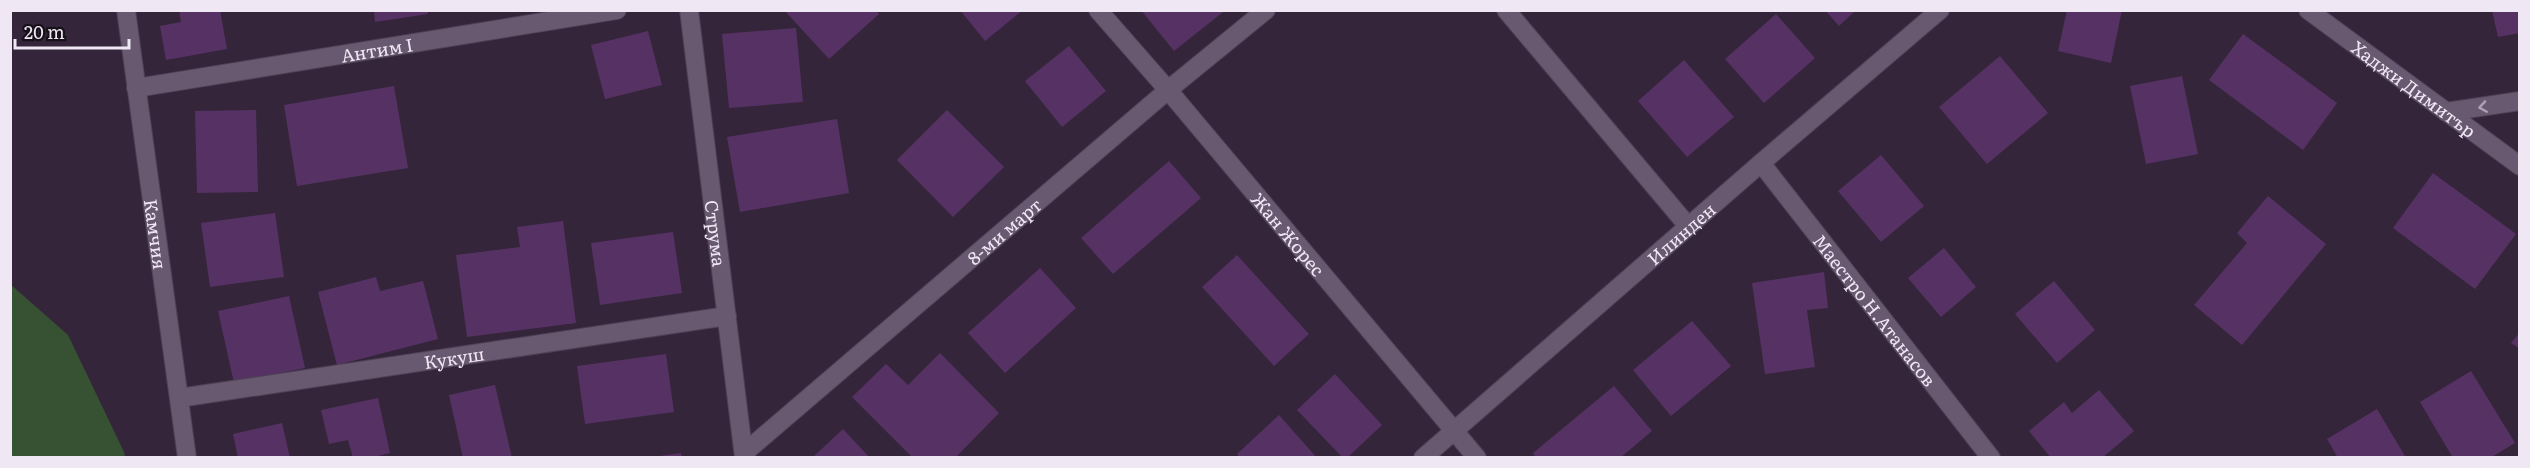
<svg xmlns="http://www.w3.org/2000/svg" width="2530" height="468" viewBox="0 0 2530 468" font-family="Literata,serif">
	<style>
		.green { fill: #375233 }
		.building { fill: #563264 }
		.lines { fill: none; stroke-linecap: round; stroke-linejoin: round }
		.minor-casing { stroke: #4e4154; stroke-width: 20 }
		.minor { stroke: #685870; stroke-width: 18 }
		.oneway { stroke: #aca0b2 }
		.labels { text-anchor: middle; dominant-baseline: central; stroke-width: 5; stroke-linejoin: round; paint-order: stroke }
		.street-label { font-size: 18px; fill: #f0e7f5; stroke: #17111a }
	</style>
	<rect width="100%" height="100%" fill="#34253a"/>
	<path class="green" d="M10 284 68 335 124 452 125 457H11Z"/>
	<g class="building">
		<path d="M179 10H220L227 49 166 60 160 26 181 22Z"/>
		<path d="M374 10H427L428 14 375 22Z"/>
		<path d="M784 10H876L879 14 829 59Z"/>
		<path d="M960 10H1023L985 41Z"/>
		<path d="M1141 10H1221L1223 12 1174 51Z"/>
		<path d="M1825 10H1856L1839 26Z"/>
		<path d="M2067 10H2122L2111 63 2058 51Z"/>
		<path d="M2492 10H2520V33L2498 37Z"/>
		<path d="M1776 14 1815 58 1764 103 1725 59Z"/>
		<path d="M796 28 803 102 729 108 722 34Z"/>
		<path d="M648 31 662 85 605 99 591 45Z"/>
		<path d="M2243 34 2337 103 2303 150 2209 80Z"/>
		<path d="M1069 46 1106 91 1062 127 1025 81Z"/>
		<path d="M2000 56 2048 113 1987 164 1939 107Z"/>
		<path d="M1684 60 1734 117 1687 157 1638 101Z"/>
		<path d="M2182 76 2198 154 2146 164 2130 86Z"/>
		<path d="M394 86 408 168 297 186 284 105Z"/>
		<path d="M256 110 258 192 197 193 195 111Z"/>
		<path d="M947 110 1004 167 953 217 897 160Z"/>
		<path d="M837 119 849 193 740 212 727 137Z"/>
		<path d="M1881 155 1924 206 1881 242 1838 191Z"/>
		<path d="M1169 161 1201 198 1113 274 1081 238Z"/>
		<path d="M2433 173 2516 234 2475 289 2393 228Z"/>
		<path d="M2268 196 2326 244 2242 345 2194 305 2247 243 2237 233Z"/>
		<path d="M275 213 284 277 210 287 201 223Z"/>
		<path d="M563 221 576 323 467 337 456 255 520 247 517 227Z"/>
		<path d="M673 232 682 293 600 305 591 243Z"/>
		<path d="M1944 248 1976 287 1941 317 1908 278Z"/>
		<path d="M1237 255 1309 334 1274 366 1202 287Z"/>
		<path d="M1040 268 1076 308 1005 373 968 333Z"/>
		<path d="M1824 272 1828 308 1807 310 1815 367 1765 374 1752 283Z"/>
		<path d="M376 277 380 291 423 281 438 339 337 365 318 292Z"/>
		<path d="M2054 281 2095 330 2057 363 2015 314Z"/>
		<path d="M289 296 305 368 234 383 218 311Z"/>
		<path d="M1692 321 1731 366 1671 416 1633 370Z"/>
		<path d="M2520 332V349L2511 343Z"/>
		<path d="M940 353 999 413 955 458H913L852 397 886 364 908 385Z"/>
		<path d="M666 354 674 412 585 424 577 366Z"/>
		<path d="M2471 371 2515 443 2490 458H2453L2420 402Z"/>
		<path d="M1335 374 1382 425 1347 458H1343L1297 410Z"/>
		<path d="M495 385 512 458H463L449 395Z"/>
		<path d="M1614 386 1652 431 1620 458H1536L1533 453Z"/>
		<path d="M2099 390 2134 431 2102 458H2051L2029 431 2064 402 2072 413Z"/>
		<path d="M378 398 390 453 370 458H353L348 440 329 444 321 410Z"/>
		<path d="M2377 409 2406 458H2338L2327 439Z"/>
		<path d="M1279 415 1317 458H1240L1237 454Z"/>
		<path d="M282 423 290 458H238L233 434Z"/>
		<path d="M843 429 870 458H812Z"/>
		<path d="M681 453 682 458H660V456Z"/>
	</g>
	<g class="lines">
		<g class="minor-casing">
			<g id="minor">
				<path id="s1" d="M126 10 187 458"/>
				<path id="s2" d="M689 10 744 458"/>
				<path id="s3" d="M1098 10 1168 90 1477 458"/>
				<path d="M1506 10 1688 226"/>
				<path id="s4" d="M2308 10 2520 166"/>
				<path id="s5" d="M136 88 617 10"/>
				<path d="M2446 112 2520 101"/>
				<path id="s6" d="M1761 163 1991 458"/>
				<path id="s7" d="M179 398 727 316"/>
				<path id="s8" d="M744 453 1168 90 1266 10"/>
				<path id="s9" d="M1423 458 1761 163 1940 10"/>
			</g>
		</g>
		<use href="#minor" class="minor"/>
	</g>
	<defs><path id="oneway-chevron" d="M-2-3.5L2.5 0L-2 3.5" fill="none" stroke-width="1.6" stroke-linecap="round" stroke-linejoin="round" transform="scale(1.5)"/></defs>
	<use class="oneway" href="#oneway-chevron" transform="translate(2483 107) rotate(171)"/>
	<g class="labels">
		<g class="street-label">
			<text stroke="none"><textPath href="#s5" startOffset="244">Антим I</textPath></text>
			<text stroke="none"><textPath href="#s4" startOffset="132">Хаджи Димитър</textPath></text>
			<text stroke="none"><textPath href="#s8" startOffset="342">8-ми март</textPath></text>
			<text stroke="none"><textPath href="#s3" startOffset="294">Жан Жорес</textPath></text>
			<text stroke="none"><textPath href="#s9" startOffset="342">Илинден</textPath></text>
			<text stroke="none"><textPath href="#s1" startOffset="226">Камчия</textPath></text>
			<text stroke="none"><textPath href="#s2" startOffset="225">Струма</textPath></text>
			<text stroke="none"><textPath href="#s6" startOffset="186">Маестро Н.Атанасов</textPath></text>
			<text stroke="none"><textPath href="#s7" startOffset="278">Кукуш</textPath></text>
		</g>
	</g>
	<rect width="2530" height="468" fill="none" stroke="#f0e7f5" stroke-width="24"/>
	<path d="M15 39v9h114v-9" fill="none" stroke="#f0e7f5" stroke-width="3"/>
	<text x="24" y="39" font-size="18" fill="#f0e7f5" stroke="#17111a" stroke-width="4.5" paint-order="stroke">20 m</text>
</svg>
